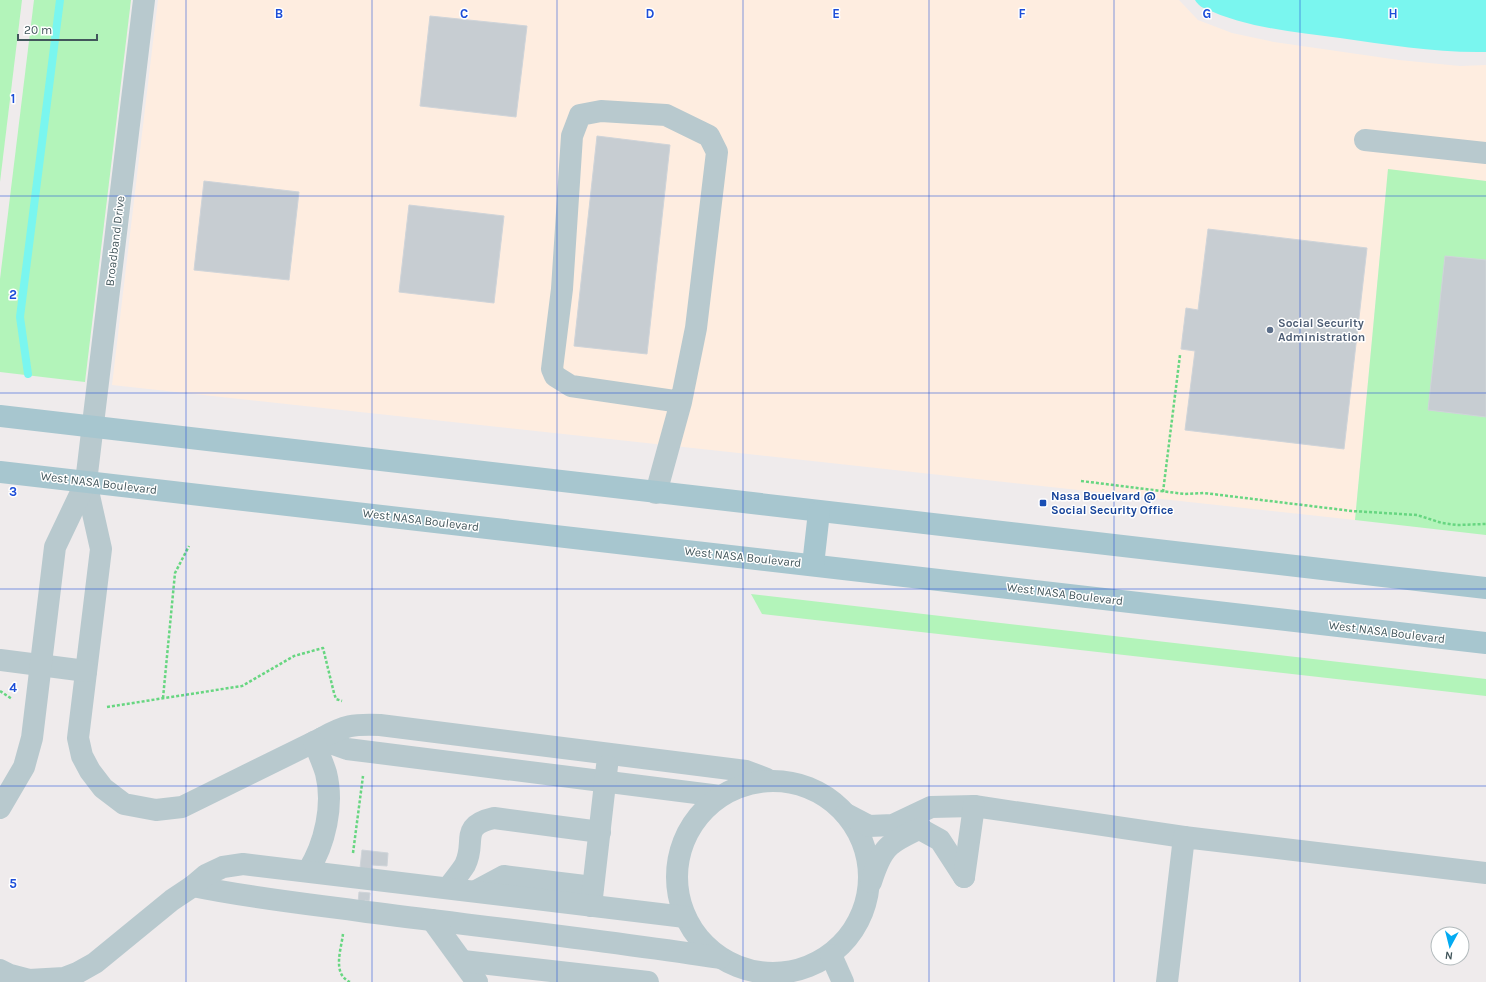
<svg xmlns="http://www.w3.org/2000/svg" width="1486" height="982" viewBox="0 0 1486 982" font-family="Karla,sans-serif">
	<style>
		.commercial { fill: #feede0 }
		.green { fill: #b3f4ba }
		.water { fill: #7af6ef }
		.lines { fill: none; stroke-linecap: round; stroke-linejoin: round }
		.stream { stroke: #7af6ef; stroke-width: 8 }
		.building { fill: #c7cdd2; stroke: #cfd4d9 }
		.path { stroke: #67d681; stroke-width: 2.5; stroke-dasharray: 3 2; stroke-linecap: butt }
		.minor { stroke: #b8c9ce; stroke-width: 22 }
		.major { stroke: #a7c6cf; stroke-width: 22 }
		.grid { fill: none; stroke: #1d4ed8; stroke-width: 1; stroke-opacity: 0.55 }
		.service-dot { fill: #5c6f8a; stroke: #fff; stroke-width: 1.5 }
		.transit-dot { fill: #1a4fb4; stroke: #fff; stroke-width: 1.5 }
		.labels { text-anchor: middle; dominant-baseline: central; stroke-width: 3; stroke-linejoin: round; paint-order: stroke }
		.street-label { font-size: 12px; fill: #42565b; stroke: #fff }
		.service-label { font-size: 12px; font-weight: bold; fill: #4e5e75; stroke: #fff; text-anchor: start }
		.transit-label { font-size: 12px; font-weight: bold; fill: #164399; stroke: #fff; text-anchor: start }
		.grid-label { font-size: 13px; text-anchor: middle; font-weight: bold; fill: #1d4ed8; stroke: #fff; stroke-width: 3; stroke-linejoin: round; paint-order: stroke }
	</style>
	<rect width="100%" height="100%" fill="#efebec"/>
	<path class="commercial" d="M158 0H1179L1198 20 1232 33 1274 42 1399 60 1460 66 1486 65V181L1388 170 1355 520 112 385Z"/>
	<g class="green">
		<path d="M0 0H22L0 182Z"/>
		<path d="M34 0H131L85 382 0 372V279Z"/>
		<path d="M1388 169 1486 181V535L1355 520Z"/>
		<path d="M751 594 1486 679V696L762 614Z"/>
	</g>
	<path class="water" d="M1195 0H1486V52C1437 53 1389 45 1340 38 1295 32 1246 28 1204 8 1200 7 1197 3 1195 0Z"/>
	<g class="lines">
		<path class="stream" d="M28 374 20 317 60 0"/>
	</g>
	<g class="building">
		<path d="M430 16 527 26 516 117 420 106Z"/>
		<path d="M597 136 670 145 647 354 574 346Z"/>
		<path d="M204 181 299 192 289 280 194 270Z"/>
		<path d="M409 205 504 216 494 303 399 292Z"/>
		<path d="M1208 229 1367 248 1344 449 1185 430 1195 351 1181 349 1186 308 1198 310Z"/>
		<path d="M1445 256 1486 260V417L1428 410Z"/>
		<path d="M362 850 388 853 387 866 372 865V870L360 868Z"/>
		<path d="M359 892 370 893 369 901 365 900V903H358Z"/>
	</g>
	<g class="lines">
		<g class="path">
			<path d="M1081 481 1185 494 1204 493 1352 511 1417 515 1442 523 1457 525 1486 524"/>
			<path d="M1163 492 1180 355"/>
			<path d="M0 691 12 699"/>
			<path d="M163 698 175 573 189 546"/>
			<path d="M107 707 242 686 294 656 323 648 334 693 336 699 342 701"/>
			<path d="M353 853 363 776"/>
			<path d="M343 934C341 950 332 974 350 982"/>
		</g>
		<g class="minor">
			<path d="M144 0 86 482 101 549 78 738 82 756 90 771 103 788 124 804 156 810 182 807 322 738 333 744 347 749 720 796"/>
			<path d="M1365 140 1486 153"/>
			<path d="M656 493 681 402 696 328 717 152 709 136 666 115 601 111 580 115 572 136 562 289 552 369 555 376 571 386 681 402"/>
			<path d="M0 660 86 671"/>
			<path d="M322 738C345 725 353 724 380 725L746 771 767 779"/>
			<circle cx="773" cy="877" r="96"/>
			<path d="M0 808 24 767 32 738 55 547 86 482"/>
			<path d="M846 814 869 826 893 825 931 807 974 806 1184 837"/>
			<path d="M920 829 940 840 964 877"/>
			<path d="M308 871C325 844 334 805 326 773 323 763 318 752 314 742"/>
			<path d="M964 877 974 806"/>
			<path d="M871 882C882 847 888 843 921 828"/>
			<path d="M193 886C250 898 309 904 367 912 485 927 603 940 720 958"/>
			<path d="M448 888C453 881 460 873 465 865 477 842 458 826 494 818L600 832"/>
			<path d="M476 891 504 876 593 887"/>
			<path d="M591 906 607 766"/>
			<path d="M432 920 477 982"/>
			<path d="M831 955 843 982"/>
			<path d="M463 961 648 982"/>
			<path d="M0 970 10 975 29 980 64 978 77 973 95 963 172 900 193 886 206 875 223 867 243 864 685 917"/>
			<path d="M1167 982 1184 837 1486 873"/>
		</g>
		<g class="major">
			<path d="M0 416 1486 588"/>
			<path d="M0 472 1486 643"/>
			<path d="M813 565 819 512"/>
		</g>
	</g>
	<path class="grid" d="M186 0V982M372 0V982M557 0V982M743 0V982M929 0V982M1114 0V982M1300 0V982M0 196H1486M0 393H1486M0 589H1486M0 786H1486"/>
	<circle class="service-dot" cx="1270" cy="330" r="4"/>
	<rect class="transit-dot" x="1039" y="499" width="8" height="8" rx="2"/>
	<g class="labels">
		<g class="street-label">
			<text transform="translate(115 241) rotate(-83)">Broadband Drive</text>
			<text transform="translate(99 483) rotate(7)">West NASA Boulevard</text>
			<text transform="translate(421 520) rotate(7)">West NASA Boulevard</text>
			<text transform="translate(743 557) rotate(6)">West NASA Boulevard</text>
			<text transform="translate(1065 594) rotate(7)">West NASA Boulevard</text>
			<text transform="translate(1387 632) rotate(7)">West NASA Boulevard</text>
		</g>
		<g class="service-label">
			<text x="1278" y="323">Social Security<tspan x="1278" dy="14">Administration</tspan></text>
		</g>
		<g class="transit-label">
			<text x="1051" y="496">Nasa Bouelvard @<tspan x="1051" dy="14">Social Security Office</tspan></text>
		</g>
	</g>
	<g class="grid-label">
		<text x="279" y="18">B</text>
		<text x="464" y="18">C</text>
		<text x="650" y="18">D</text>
		<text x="836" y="18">E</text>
		<text x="1022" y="18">F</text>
		<text x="1207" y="18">G</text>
		<text x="1393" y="18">H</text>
		<text x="13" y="103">1</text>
		<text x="13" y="299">2</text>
		<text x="13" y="496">3</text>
		<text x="13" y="692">4</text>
		<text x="13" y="888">5</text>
	</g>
	<g transform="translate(1450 946) rotate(187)"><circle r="19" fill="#ffffff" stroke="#b3bbbd"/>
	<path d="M0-3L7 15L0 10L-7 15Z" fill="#03abf2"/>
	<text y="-6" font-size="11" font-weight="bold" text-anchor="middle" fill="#42565b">N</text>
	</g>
	<path d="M18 34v6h79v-6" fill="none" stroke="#42565b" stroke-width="2"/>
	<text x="24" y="34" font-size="12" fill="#42565b" stroke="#ffffff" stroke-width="3" paint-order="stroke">20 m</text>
</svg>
